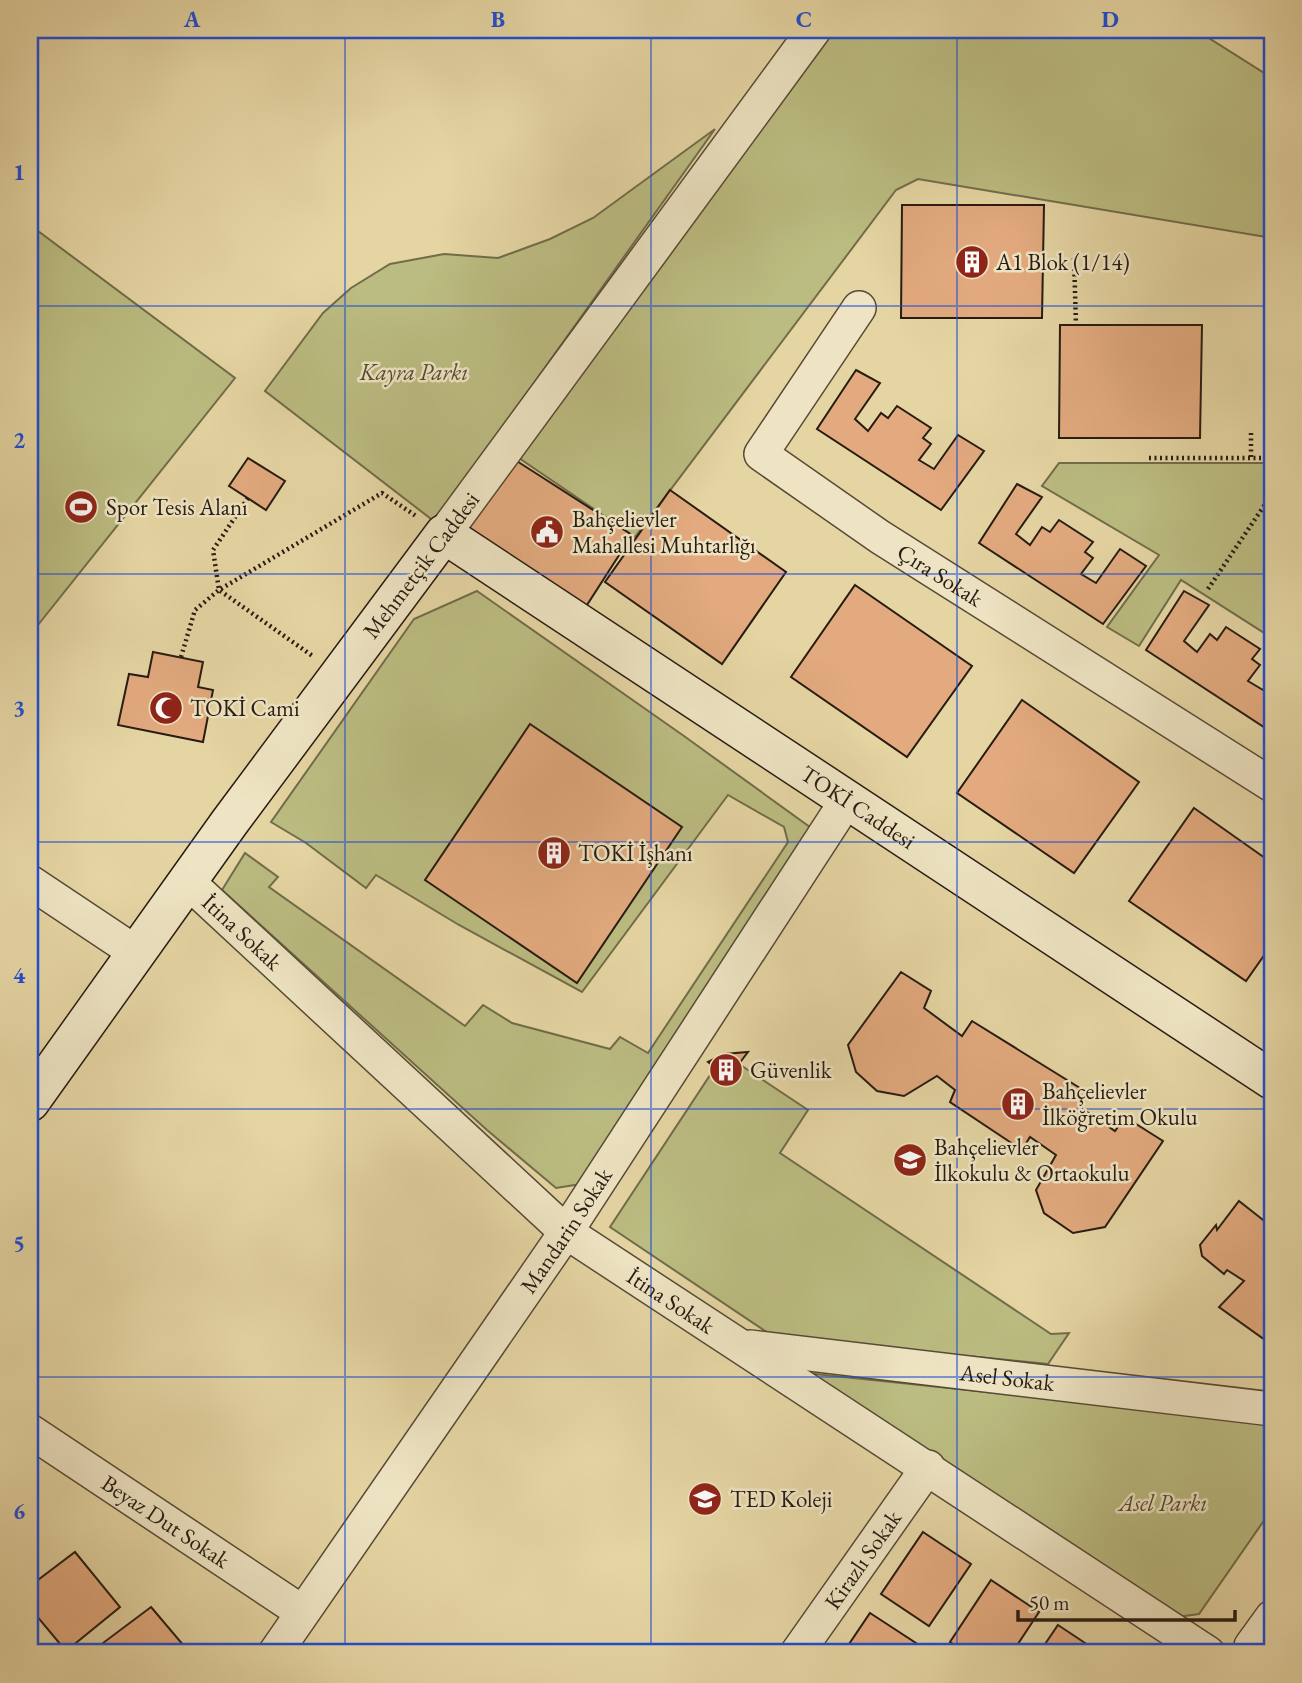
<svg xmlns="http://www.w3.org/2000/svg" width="1302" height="1683" viewBox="0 0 1302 1683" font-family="'EB Garamond',serif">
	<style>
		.green { fill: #bbbc81; stroke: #716c4a; stroke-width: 2 }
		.building { fill: #e2aa7e; stroke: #271b12; stroke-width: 2 }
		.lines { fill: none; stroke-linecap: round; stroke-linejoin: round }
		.street-casing { stroke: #564a36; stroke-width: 36 }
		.secondary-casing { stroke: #271b12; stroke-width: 41 }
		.path { stroke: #271b12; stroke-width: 4.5; stroke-dasharray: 2 3.5; stroke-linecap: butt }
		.street { stroke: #eee4c3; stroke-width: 33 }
		.secondary { stroke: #eee4c3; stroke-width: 38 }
		.grid { fill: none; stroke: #1d4ed8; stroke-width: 2; stroke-opacity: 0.55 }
		.labels { text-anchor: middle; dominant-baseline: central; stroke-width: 5; stroke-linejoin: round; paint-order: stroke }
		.poi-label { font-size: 23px; fill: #271b12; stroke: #eee4c3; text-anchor: start }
		.park-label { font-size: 23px; font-style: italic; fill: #534b33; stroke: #eee4c3 }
		.street-label { font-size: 23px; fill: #271b12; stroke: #eee4c3 }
		.neatline { fill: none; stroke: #1d4ed8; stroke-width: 2.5 }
		.grid-label { font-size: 23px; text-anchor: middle; font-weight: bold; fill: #1d4ed8 }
	</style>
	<rect width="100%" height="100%" fill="#e5d5a3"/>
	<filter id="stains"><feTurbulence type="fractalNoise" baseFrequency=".00286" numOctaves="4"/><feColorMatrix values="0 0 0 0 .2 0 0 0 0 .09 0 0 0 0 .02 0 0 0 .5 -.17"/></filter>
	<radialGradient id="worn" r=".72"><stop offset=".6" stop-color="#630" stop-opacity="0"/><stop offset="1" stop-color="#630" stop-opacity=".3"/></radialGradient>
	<g class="green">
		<path d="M834 30H1196L1272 78V238L918 179 896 190 635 537 516 456Z"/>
		<path d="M715 129 435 522 265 391 323 313 351 288 390 264 444 254 498 258 550 239 593 218Z"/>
		<path d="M30 225 235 378 30 635Z"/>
		<path d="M1059 463H1272V638L1181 580 1139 646 1107 627 1159 555 1042 486Z"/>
		<path d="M477 591 684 736 814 830 581 1184 556 1188 487 1130 222 890 245 853 278 877 269 887 465 1026 483 1005 512 1023 610 1049 620 1037 648 1053 788 842 784 827 728 795 582 992 459 925 376 875 366 888 306 843 271 822 414 619Z"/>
		<path d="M724 1054 808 1110 780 1153 1051 1334 1069 1333 1048 1364 774 1337 610 1227Z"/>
		<path d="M796 1372 1272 1422V1509L1199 1614 1170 1618Z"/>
	</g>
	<g class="building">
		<path d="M902 205H1044L1042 318H901Z"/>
		<path d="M1060 325H1202L1200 438H1059Z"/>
		<path d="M856 370 880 383 855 419 868 431 881 413 888 418 897 406 931 428 923 438 931 444 919 460 934 469 958 435 984 451 941 510 817 429Z"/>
		<path d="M509 456 632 535 585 608 462 528Z"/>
		<path d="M248 458 285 481 266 510 229 486Z"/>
		<path d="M1017 484 1042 497 1016 534 1030 545 1042 527 1050 532 1059 520 1093 542 1085 552 1093 558 1081 574 1096 583 1120 549 1146 566 1103 624 979 543Z"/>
		<path d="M670 490 786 572 722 664 605 582Z"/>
		<path d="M855 585 972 666 907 757 791 677Z"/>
		<path d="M1184 591 1209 605 1184 641 1197 652 1210 634 1217 640 1226 627 1260 649 1252 659 1260 665 1248 681 1263 690 1272 678V728L1270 731 1146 650Z"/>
		<path d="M153 652 203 662 198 687 213 690 203 742 118 725 129 674 148 677Z"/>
		<path d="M1022 700 1139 782 1074 873 957 793Z"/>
		<path d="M530 724 682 827 577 983 425 880Z"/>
		<path d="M1194 808 1272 863V944L1246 981 1129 901Z"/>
		<path d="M901 972 931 991 924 1008 962 1036 972 1021 1088 1093 1080 1107 1115 1131 1125 1117 1163 1141 1105 1227 1073 1233 1044 1213 1036 1190 1056 1155 1030 1137 1022 1150 950 1102 955 1090 937 1076 904 1096 877 1091 856 1072 848 1045Z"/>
		<path d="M748 1052 728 1078 708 1062 724 1054Z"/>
		<path d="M1239 1201 1272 1227V1345L1219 1307 1244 1281 1227 1270 1224 1274 1202 1256 1200 1245 1216 1225 1217 1230Z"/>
		<path d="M923 1532 971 1564 929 1626 881 1594Z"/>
		<path d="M75 1552 120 1607 66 1651 30 1608V1586Z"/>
		<path d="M991 1580 1039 1612 1012 1653H967L950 1642Z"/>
		<path d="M151 1607 190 1653H99L95 1649Z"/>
		<path d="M870 1613 919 1645 913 1653H843Z"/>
		<path d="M1058 1625 1100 1653H1039Z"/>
	</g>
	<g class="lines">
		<g class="street-casing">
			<g id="street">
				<path id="s1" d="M859 308 761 454 880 537 1272 785"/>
				<path d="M444 534 814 30"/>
				<path id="s2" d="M187 881 566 1232 1208 1653"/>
				<path d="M30 882 135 952"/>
				<path id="s3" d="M750 1347 1272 1409"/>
				<path id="s4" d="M30 1431 302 1612"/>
				<path id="s5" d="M275 1653 566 1232 847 800"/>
				<path id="s6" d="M797 1653 928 1467"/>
				<path d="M1249 1653 1251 1646 1272 1617"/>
			</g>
		</g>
		<g class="secondary-casing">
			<g id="secondary">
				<path id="s7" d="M30 1102 229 823 444 534 1272 1080"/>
			</g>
		</g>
		<g class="path">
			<path d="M1074 258 1076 325"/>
			<path d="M1251 433V458"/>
			<path d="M1149 458H1272"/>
			<path d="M248 498 213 550 219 590 314 657"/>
			<path d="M1208 589 1272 494"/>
			<path d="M181 657 195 610 219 590 382 493 416 516"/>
		</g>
		<use href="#street" class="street"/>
		<use href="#secondary" class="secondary"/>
	</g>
	<path class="grid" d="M345 30V1653M651 30V1653M957 30V1653M30 306H1272M30 574H1272M30 842H1272M30 1109H1272M30 1377H1272"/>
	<defs>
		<g id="building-disc" transform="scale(1.75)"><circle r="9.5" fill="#8f2418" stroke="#eee4c3"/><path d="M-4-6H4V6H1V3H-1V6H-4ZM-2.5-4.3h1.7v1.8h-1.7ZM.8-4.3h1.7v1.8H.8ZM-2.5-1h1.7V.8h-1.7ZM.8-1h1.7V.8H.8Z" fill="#fff"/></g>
		<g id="stadium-disc" transform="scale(1.75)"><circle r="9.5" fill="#8f2418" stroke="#eee4c3"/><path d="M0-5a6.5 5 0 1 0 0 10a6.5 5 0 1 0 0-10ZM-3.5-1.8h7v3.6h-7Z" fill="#fff"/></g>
		<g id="civic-disc" transform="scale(1.75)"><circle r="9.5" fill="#8f2418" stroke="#eee4c3"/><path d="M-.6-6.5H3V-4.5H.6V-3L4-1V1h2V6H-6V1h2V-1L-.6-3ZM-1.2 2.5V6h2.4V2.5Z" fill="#fff"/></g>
		<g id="mosque-disc" transform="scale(1.75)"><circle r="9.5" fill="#8f2418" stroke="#eee4c3"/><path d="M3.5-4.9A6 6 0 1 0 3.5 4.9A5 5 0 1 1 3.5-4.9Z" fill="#fff"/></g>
		<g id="school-disc" transform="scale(1.75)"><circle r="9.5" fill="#8f2418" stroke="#eee4c3"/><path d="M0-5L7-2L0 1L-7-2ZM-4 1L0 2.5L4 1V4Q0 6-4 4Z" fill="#fff"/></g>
	</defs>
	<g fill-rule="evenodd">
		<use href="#building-disc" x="972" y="262"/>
		<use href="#stadium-disc" x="81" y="507"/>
		<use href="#civic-disc" x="547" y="532"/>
		<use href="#mosque-disc" x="166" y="708"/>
		<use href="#building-disc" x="554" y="853"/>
		<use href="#building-disc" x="726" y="1070"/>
		<use href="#building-disc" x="1018" y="1104"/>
		<use href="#school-disc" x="910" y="1160"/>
		<use href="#school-disc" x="705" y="1499"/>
	</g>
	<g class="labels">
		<g class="poi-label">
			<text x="996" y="262">A1 Blok (1/14)</text>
			<text x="106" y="507">Spor Tesis Alanı</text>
			<text x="572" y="519">Bahçelievler<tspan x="572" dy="26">Mahallesi Muhtarlığı</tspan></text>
			<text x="190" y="708">TOKİ Cami</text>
			<text x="578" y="853">TOKİ İşhanı</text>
			<text x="750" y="1070">Güvenlik</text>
			<text x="1042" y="1091">Bahçelievler<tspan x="1042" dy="26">İlköğretim Okulu</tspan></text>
			<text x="934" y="1147">Bahçelievler<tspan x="934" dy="26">İlkokulu &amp; Ortaokulu</tspan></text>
			<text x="730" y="1499">TED Koleji</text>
		</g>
		<g class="park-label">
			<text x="414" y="372">Kayra Parkı</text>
			<text x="1163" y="1503">Asel Parkı</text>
		</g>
		<g class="street-label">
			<text transform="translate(421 565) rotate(-53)">Mehmetçik Caddesi</text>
			<text stroke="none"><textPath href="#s1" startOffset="392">Çıra Sokak</textPath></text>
			<text stroke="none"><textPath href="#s7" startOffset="1199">TOKİ Caddesi</textPath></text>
			<text stroke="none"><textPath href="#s2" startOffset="75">İtina Sokak</textPath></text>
			<text stroke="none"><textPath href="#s5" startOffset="513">Mandarin Sokak</textPath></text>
			<text stroke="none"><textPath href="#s2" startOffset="642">İtina Sokak</textPath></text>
			<text stroke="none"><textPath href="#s3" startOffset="259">Asel Sokak</textPath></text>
			<text stroke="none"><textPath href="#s4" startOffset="163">Beyaz Dut Sokak</textPath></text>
			<text stroke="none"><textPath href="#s6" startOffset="114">Kirazlı Sokak</textPath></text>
		</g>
	</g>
	<rect width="1302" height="1683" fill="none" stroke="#e5d5a3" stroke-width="77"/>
	<path d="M1018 1610v10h217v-10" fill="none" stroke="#271b12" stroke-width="3.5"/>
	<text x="1029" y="1610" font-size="21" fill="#271b12" stroke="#eee4c3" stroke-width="5" paint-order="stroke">50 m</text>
	<rect x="38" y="38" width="1226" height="1606" class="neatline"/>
	<g class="grid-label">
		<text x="192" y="27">A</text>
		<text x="498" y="27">B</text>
		<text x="804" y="27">C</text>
		<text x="1110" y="27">D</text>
		<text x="19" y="180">1</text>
		<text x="19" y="448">2</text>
		<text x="19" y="716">3</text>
		<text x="19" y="983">4</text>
		<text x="19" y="1251">5</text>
		<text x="19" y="1519">6</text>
	</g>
	<rect width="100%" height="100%" filter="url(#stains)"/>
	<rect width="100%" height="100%" fill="url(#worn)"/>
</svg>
